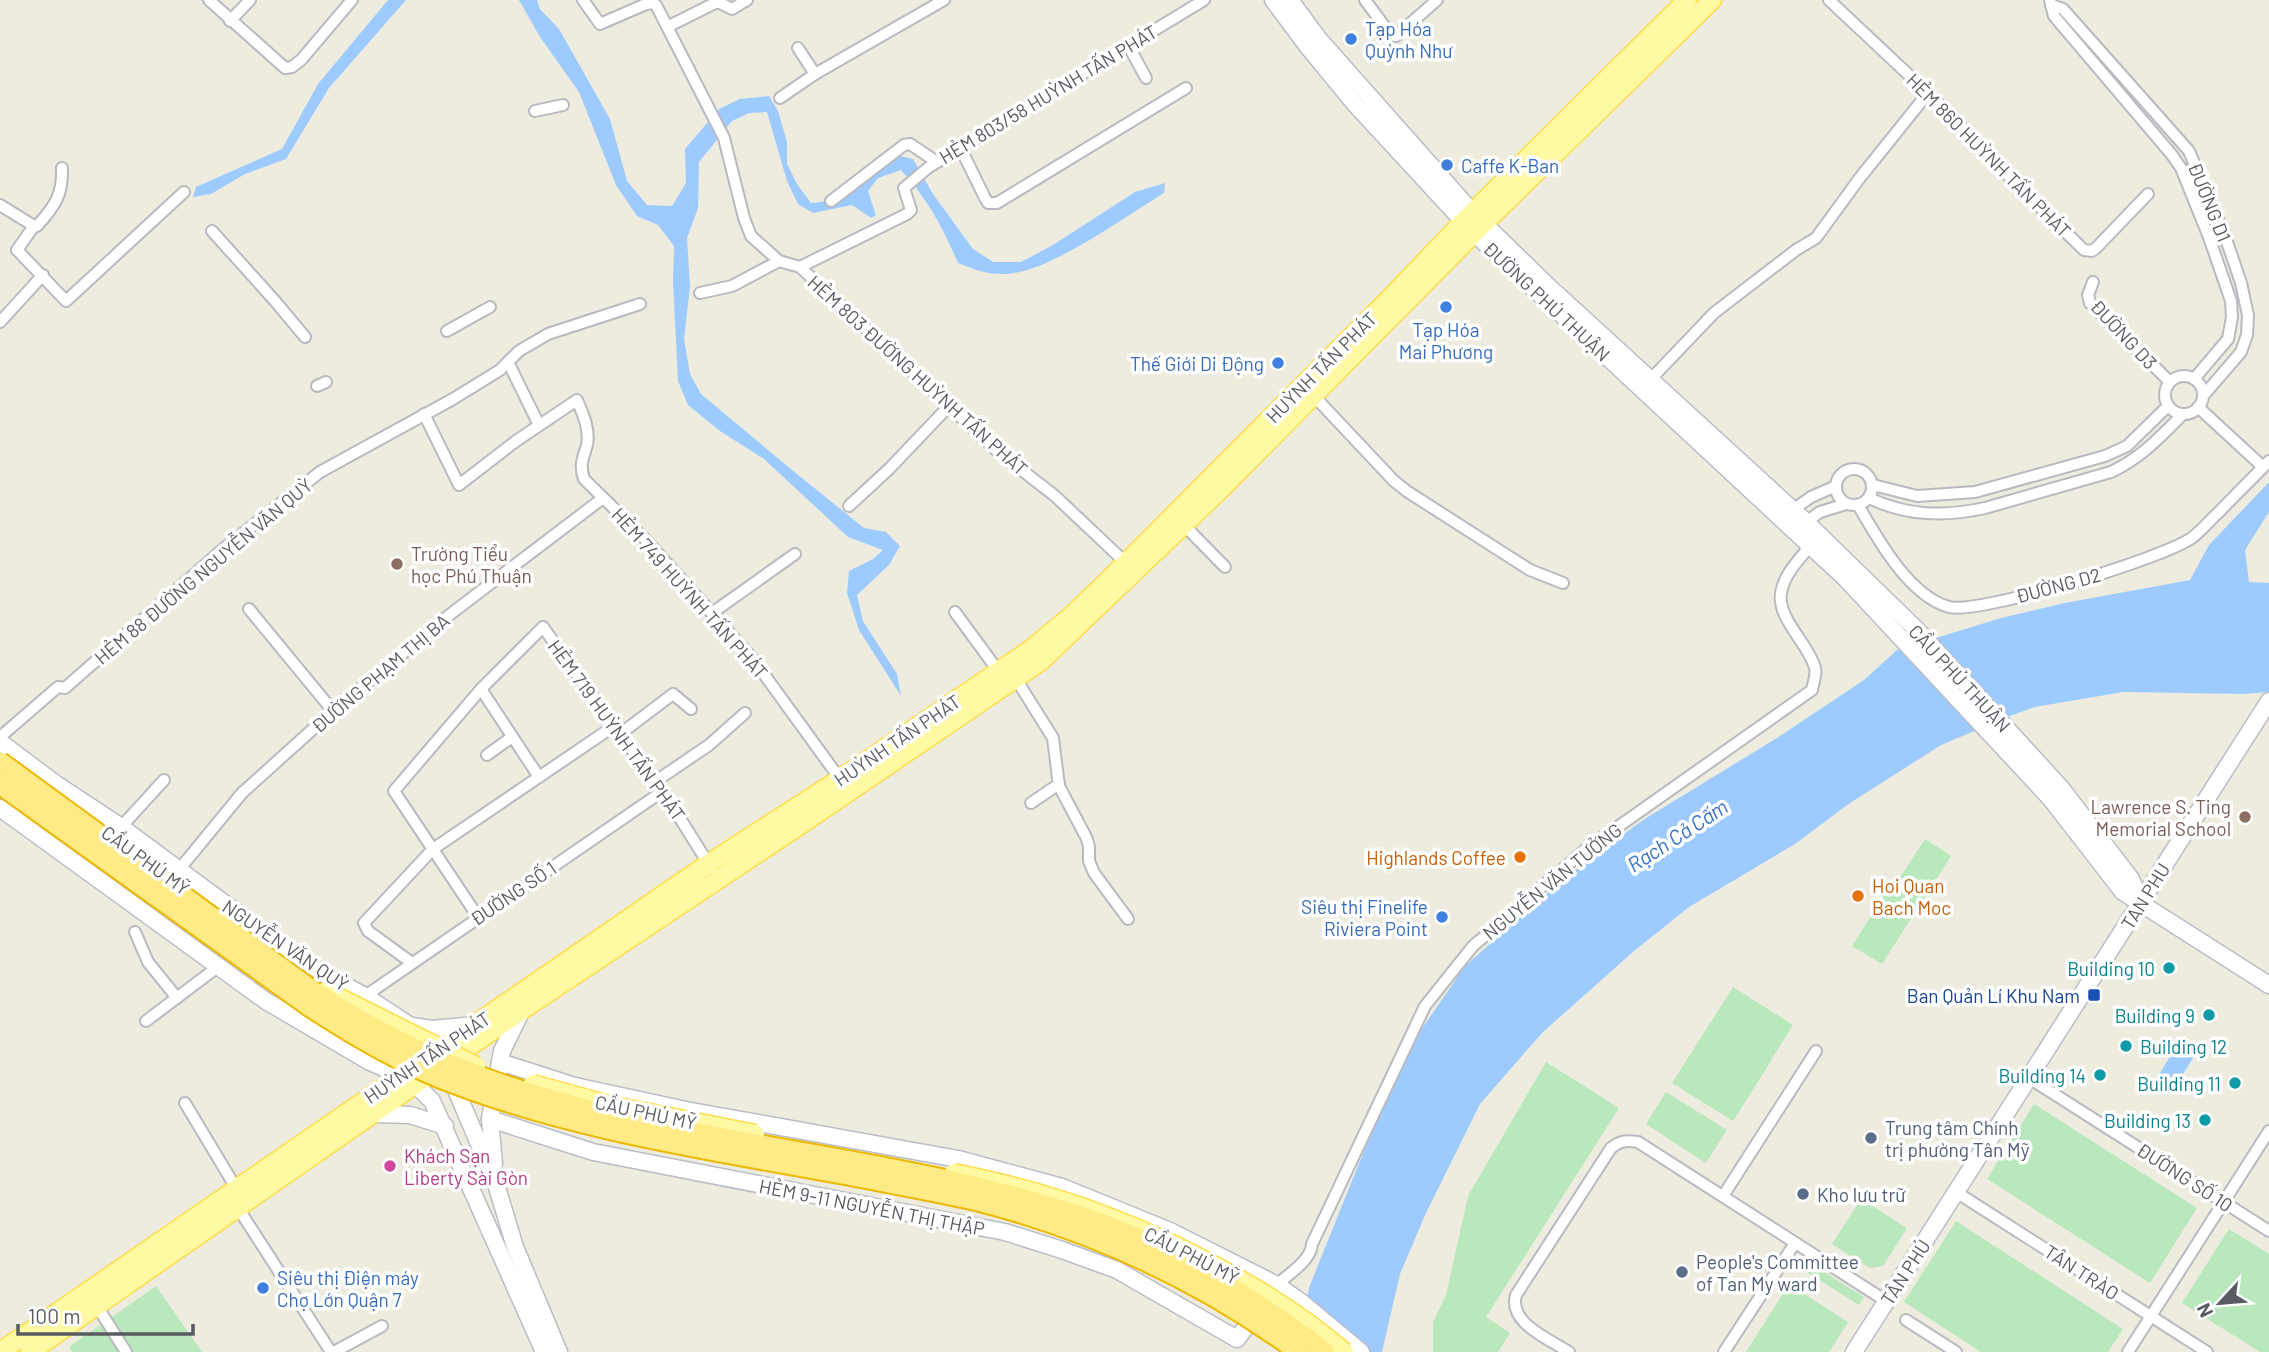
<svg xmlns="http://www.w3.org/2000/svg" width="2269" height="1352" viewBox="0 0 2269 1352" font-family="Barlow,sans-serif">
	<style>
		.green { fill: #b9e8bd }
		.water { fill: #9ecbff }
		.lines { fill: none; stroke-linecap: round; stroke-linejoin: round }
		.street-casing { stroke: #b8bac0; stroke-width: 14 }
		.secondary-casing { stroke: #babdc5; stroke-width: 19 }
		.primary-casing { stroke: #ffdd47; stroke-width: 21 }
		.street { stroke: #fff; stroke-width: 10 }
		.secondary { stroke: #fff; stroke-width: 16 }
		.primary { stroke: #fff9a3; stroke-width: 18 }
		.primary-bridge-casing { stroke: #ffdd47; stroke-width: 21; stroke-linecap: butt }
		.highway-bridge-casing { stroke: #edb900; stroke-width: 23; stroke-linecap: butt }
		.primary-bridge { stroke: #fff9a3; stroke-width: 18 }
		.highway-bridge { stroke: #ffeb85; stroke-width: 19 }
		.shop-dot { fill: #3f7fe0; stroke: #fff; stroke-width: 2.5 }
		.education-dot { fill: #8d6e63; stroke: #fff; stroke-width: 2.5 }
		.food-dot { fill: #e8710a; stroke: #fff; stroke-width: 2.5 }
		.culture-dot { fill: #0f9aa8; stroke: #fff; stroke-width: 2.5 }
		.transit-dot { fill: #1a4fb4; stroke: #fff; stroke-width: 2.5 }
		.service-dot { fill: #5c6f8a; stroke: #fff; stroke-width: 2.5 }
		.hotel-dot { fill: #d1479c; stroke: #fff; stroke-width: 2.5 }
		.labels { text-anchor: middle; dominant-baseline: central; stroke-width: 7; stroke-linejoin: round; paint-order: stroke }
		.shop-label { font-size: 19px; fill: #366cbe; stroke: #fff; text-anchor: start }
		.street-label { font-size: 19px; fill: #585c62; stroke: #fff }
		.education-label { font-size: 19px; fill: #785e54; stroke: #fff; text-anchor: start }
		.food-label { font-size: 19px; fill: #c56008; stroke: #fff; text-anchor: end }
		.culture-label { font-size: 19px; fill: #0d838f; stroke: #fff; text-anchor: end }
		.transit-label { font-size: 19px; fill: #164399; stroke: #fff; text-anchor: end }
		.service-label { font-size: 19px; fill: #4e5e75; stroke: #fff; text-anchor: start }
		.hotel-label { font-size: 19px; fill: #b23c85; stroke: #fff; text-anchor: start }
		.water-label { font-size: 21px; font-style: italic; fill: #3571cd; stroke: #fff }
	</style>
	<rect width="100%" height="100%" fill="#edecdf"/>
	<g class="green">
		<path d="M1925 839 1951 856 1882 964 1852 946 1886 892 1890 893Z"/>
		<path d="M1733 987 1793 1025 1773 1057 1770 1055 1773 1058 1733 1121 1672 1083Z"/>
		<path d="M1546 1062 1619 1108 1486 1317 1510 1333 1498 1352H1433V1322L1446 1295 1468 1196Z"/>
		<path d="M1666 1092 1727 1130 1706 1163 1646 1124Z"/>
		<path d="M2034 1104 2197 1208 2150 1283 1987 1179Z"/>
		<path d="M1861 1199 1907 1228 1883 1266 1870 1268 1832 1244Z"/>
		<path d="M1956 1221 2123 1329 2108 1352H1981L1904 1302Z"/>
		<path d="M2229 1229 2269 1254V1352H2260L2182 1303Z"/>
		<path d="M1802 1258 1864 1297 1859 1305 1797 1266 1798 1259Z"/>
		<path d="M1789 1284 1848 1322 1829 1352H1746Z"/>
		<path d="M156 1286 202 1352H72L69 1347Z"/>
	</g>
	<g class="water">
		<path d="M388 0H406L329 88 286 159 245 174 211 194 193 197 196 187 282 149 318 84Z"/>
		<path d="M519 0H537L540 9 559 29 610 119 627 181 647 205 672 206 686 183 685 149 719 109 740 99 769 96 778 111 787 142V164L797 184 811 203C857 200 860 180 893 154L913 159 933 194 973 249 993 262H1021L1053 245 1135 192 1165 183 1164 193C1124 217 1049 273 1005 274 988 275 972 269 958 263 943 228 927 198 901 170L878 178 868 191 876 215 871 218 852 205 813 213 798 204 787 181 767 112 749 113 732 121 699 162 698 208 687 238 690 287 684 339 690 374 701 394 792 470 864 528 886 532 900 546 889 565 857 595 863 621 897 674 901 696 859 630 847 593 849 571 873 559 883 550 848 537 764 459 720 431 688 405 678 381 673 282 674 246 658 225 637 216 616 185 579 92 540 37Z"/>
		<path d="M2269 482V512L2245 550 2249 582 2269 583V692L2243 694 2123 692 2035 707 2010 716 1941 745 1850 803 1795 844 1689 907 1634 951 1542 1033 1480 1104 1426 1213 1400 1274 1382 1352H1292L1310 1285 1368 1141 1412 1043 1465 966 1565 878 1643 820 1777 738 1864 680 1897 650 2001 618 2065 603 2190 580 2209 545Z"/>
		<path d="M2181 1039 2198 1050 2175 1087 2158 1076Z"/>
	</g>
	<g class="lines">
		<g class="street-casing">
			<g id="street">
				<path d="M209 0 285 68 292 67 301 60 352 0"/>
				<path d="M583 0 600 24 646 4 652 3 656 5 724 138 744 218 751 236 779 261 800 267 996 450 1055 496 1126 563"/>
				<path d="M1365 0 1391 35 1396 36 1437 0"/>
				<path d="M1829 0 1928 93 2019 187 2084 250 2092 251 2096 248 2148 194"/>
				<path d="M2050 0 2054 16 2172 155 2181 168 2210 240 2231 301 2232 317 2228 339 2194 379"/>
				<path d="M2051 5 2063 9 2189 151 2225 236 2241 283 2248 315 2247 335 2241 352 2203 396"/>
				<path d="M230 21 250 0"/>
				<path d="M669 26 715 3H720L732 9 747 0"/>
				<path d="M1128 45 1146 78"/>
				<path d="M798 48 815 74"/>
				<path d="M780 98 815 74 944 0"/>
				<path d="M535 111 563 105"/>
				<path d="M960 147 985 198 988 203H997L1186 88"/>
				<path d="M831 201 904 145 910 144 937 162"/>
				<path d="M0 205 34 226 17 250 66 301 184 192"/>
				<path d="M34 226H37C55 206 63 195 62 168"/>
				<path d="M212 231 275 301 305 337"/>
				<path d="M800 267 907 214 911 210 904 188 929 167 1204 0"/>
				<path d="M2093 282 2088 295 2090 303 2170 382"/>
				<path d="M700 293 732 286 779 261"/>
				<path d="M0 322 43 275"/>
				<path d="M447 331 490 307"/>
				<path d="M508 362 539 425"/>
				<circle cx="2184" cy="395" r="19"/>
				<path d="M1650 380 1714 313 1796 250 1816 238 1859 179 1928 93"/>
				<path d="M317 386 326 382"/>
				<path d="M1314 396 1394 481 1408 492 1530 570 1563 583"/>
				<path d="M2198 407 2263 467"/>
				<path d="M424 414 459 485 516 441 577 400C583 414 590 429 587 445 583 459 579 464 584 479L645 539 753 659 840 779"/>
				<circle cx="1854" cy="487" r="18"/>
				<path d="M1873 485 1917 496 1975 492 2105 456 2127 446 2168 406"/>
				<path d="M1869 498C1907 516 1944 517 1985 508L2111 472C2142 457 2159 438 2183 414"/>
				<path d="M1858 505C1877 538 1909 596 1949 607 1978 615 2168 557 2193 537 2203 529 2211 519 2220 511 2236 494 2253 478 2269 461"/>
				<path d="M849 506 890 468 949 406"/>
				<path d="M1787 514 1811 497 1836 486"/>
				<path d="M1184 525 1225 567"/>
				<path d="M1802 525 1820 512 1846 504"/>
				<path d="M249 609 333 711"/>
				<path d="M955 612 999 672"/>
				<path d="M712 613 795 554"/>
				<path d="M1016 679 1053 738 1059 786 1086 837 1089 846V861L1094 873 1128 919"/>
				<path d="M481 689 539 777"/>
				<path d="M620 734 673 694 691 709"/>
				<path d="M0 737 58 687 65 688 222 550 320 472 453 399 500 370 519 351 548 334 640 304"/>
				<path d="M487 755 512 737"/>
				<path d="M656 781 709 745 745 713"/>
				<path d="M1031 803 1059 784"/>
				<path d="M121 827 164 780"/>
				<path d="M178 871 242 793 333 711 448 616 603 498"/>
				<path d="M478 917 394 791 481 689 543 627 614 726 663 791 711 868"/>
				<path d="M135 932 148 962 177 998"/>
				<path d="M412 963 368 931 364 923 433 849 614 726"/>
				<path d="M365 996 663 791"/>
				<path d="M146 1021 219 966"/>
				<path d="M2029 1078 2269 1231"/>
				<path d="M185 1103 236 1188"/>
				<path d="M1956 1192 2207 1352"/>
				<path d="M1723 1196 1816 1051"/>
				<path d="M238 1208 331 1352"/>
				<path d="M1277 1285C1288 1274 1311 1261 1312 1244L1425 1006 1473 946 1585 850 1812 690C1813 683 1817 674 1815 668 1809 644 1777 619 1781 593 1784 574 1799 560 1810 546"/>
				<path d="M97 1306 126 1352"/>
				<path d="M1906 1320 1956 1352"/>
				<path d="M334 1352 382 1326"/>
				<path d="M1569 1352C1549 1339 1508 1323 1516 1295L1611 1148C1620 1141 1626 1140 1638 1142L1886 1301"/>
				<path d="M1724 1352 1795 1243"/>
				<path d="M2128 1352 2269 1131"/>
			</g>
		</g>
		<g class="secondary-casing">
			<g id="secondary">
				<path d="M1273 0 1308 47 1354 103 1474 233 1846 579 2050 798 2123 892 2269 985"/>
				<path d="M1290 0 1318 38 1472 212 1548 286 1806 522 1916 629 2061 788 2131 879 2141 903"/>
				<path d="M0 742 56 784 121 827 270 937 327 976 365 996 418 1031"/>
				<path d="M0 808 266 1001 370 1062 400 1075 415 1084 432 1101 544 1352"/>
				<path d="M412 1026 432 1029 475 1025"/>
				<path d="M500 1062 575 1086 686 1110 958 1159 1062 1187 1170 1231 1277 1285 1301 1302 1361 1352"/>
				<path d="M451 1078 496 1184 515 1247 559 1352"/>
				<path d="M375 1114 410 1115 445 1126"/>
				<path d="M490 1119 593 1152 1005 1232 1062 1250 1117 1270 1237 1339 1259 1310"/>
				<path d="M494 1164 490 1119 502 1051 522 1010"/>
				<path d="M1854 1352 2269 701"/>
			</g>
		</g>
		<g class="primary-casing">
			<g id="primary">
				<path d="M0 1352 708 864 840 779 1030 650 1070 617 1126 563 1393 295 1463 222 1687 0"/>
				<path d="M30 1352 522 1010 803 823 1041 661 1222 488 1474 233 1712 0"/>
			</g>
		</g>
		<use href="#street" class="street"/>
		<use href="#secondary" class="secondary"/>
		<use href="#primary" class="primary"/>
		<g class="primary-bridge-casing">
			<g id="primary-bridge">
				<path d="M326 991 476 1066"/>
				<path d="M533 1084 609 1105 755 1134"/>
				<path d="M954 1173C1058 1194 1146 1226 1239 1279 1276 1300 1311 1323 1344 1352"/>
			</g>
		</g>
		<g class="highway-bridge-casing">
			<g id="highway-bridge">
				<path d="M0 762 317 994C370 1028 427 1057 487 1079 680 1148 895 1152 1089 1219 1174 1248 1254 1298 1325 1352"/>
				<path d="M0 784 309 1006C350 1033 394 1059 440 1078 578 1133 728 1152 874 1180 909 1187 944 1193 978 1201 1095 1231 1202 1281 1299 1352"/>
			</g>
		</g>
		<use href="#primary-bridge" class="primary-bridge"/>
		<use href="#highway-bridge" class="highway-bridge"/>
	</g>
	<g class="shop-dot">
		<circle cx="1351" cy="39" r="7"/>
		<circle cx="1447" cy="165" r="7"/>
		<circle cx="1446" cy="307" r="7"/>
		<circle cx="1278" cy="363" r="7"/>
		<circle cx="1442" cy="917" r="7"/>
		<circle cx="263" cy="1288" r="7"/>
	</g>
	<g class="education-dot">
		<circle cx="397" cy="564" r="7"/>
		<circle cx="2245" cy="817" r="7"/>
	</g>
	<g class="food-dot">
		<circle cx="1520" cy="857" r="7"/>
		<circle cx="1858" cy="896" r="7"/>
	</g>
	<g class="culture-dot">
		<circle cx="2169" cy="968" r="7"/>
		<circle cx="2209" cy="1015" r="7"/>
		<circle cx="2126" cy="1046" r="7"/>
		<circle cx="2100" cy="1075" r="7"/>
		<circle cx="2235" cy="1083" r="7"/>
		<circle cx="2205" cy="1120" r="7"/>
	</g>
	<rect class="transit-dot" x="2087" y="988" width="14" height="14" rx="3.5"/>
	<g class="service-dot">
		<circle cx="1871" cy="1138" r="7"/>
		<circle cx="1803" cy="1194" r="7"/>
		<circle cx="1682" cy="1272" r="7"/>
	</g>
	<circle class="hotel-dot" cx="390" cy="1166" r="7"/>
	<g class="labels">
		<g class="shop-label">
			<text x="1365" y="28">Tạp Hóa<tspan x="1365" dy="22">Quỳnh Như</tspan></text>
			<text x="1461" y="165">Caffe K-Ban</text>
			<text x="1446" y="329" text-anchor="middle">Tạp Hóa<tspan x="1446" dy="22">Mai Phương</tspan></text>
			<text x="1264" y="363" text-anchor="end">Thế Giới Di Động</text>
			<text x="1428" y="906" text-anchor="end">Siêu thị Finelife<tspan x="1428" dy="22">Riviera Point</tspan></text>
			<text x="277" y="1277">Siêu thị Điện máy<tspan x="277" dy="22">Chợ Lớn Quận 7</tspan></text>
		</g>
		<g class="street-label">
			<text transform="translate(1048 94) rotate(-31)">HẺM 803/58 HUỲNH TẤN PHÁT</text>
			<text transform="translate(1989 155) rotate(45)">HẺM 860 HUỲNH TẤN PHÁT</text>
			<text transform="translate(2210 202) rotate(68)">ĐƯỜNG D1</text>
			<text transform="translate(1547 301) rotate(43)">ĐƯỜNG PHÚ THUẬN</text>
			<text transform="translate(2124 334) rotate(47)">ĐƯỜNG D3</text>
			<text transform="translate(1321 367) rotate(-45)">HUỲNH TẤN PHÁT</text>
			<text transform="translate(918 375) rotate(42)">HẺM 803 ĐƯỜNG HUỲNH TẤN PHÁT</text>
			<text transform="translate(203 571) rotate(-40)">HẺM 88 ĐƯỜNG NGUYỄN VĂN QUỲ</text>
			<text transform="translate(2058 585) rotate(-15)">ĐƯỜNG D2</text>
			<text transform="translate(690 593) rotate(48)">HẺM 749 HUỲNH TẤN PHÁT</text>
			<text transform="translate(380 673) rotate(-40)">ĐƯỜNG PHẠM THỊ BA</text>
			<text transform="translate(1960 678) rotate(47)">CẦU PHÚ THUẬN</text>
			<text transform="translate(617 730) rotate(54)">HẺM 719 HUỲNH TẤN PHÁT</text>
			<text transform="translate(897 740) rotate(-34)">HUỲNH TẤN PHÁT</text>
			<text transform="translate(146 860) rotate(36)">CẦU PHÚ MỸ</text>
			<text transform="translate(1552 881) rotate(-39)">NGUYỄN VĂN TƯỞNG</text>
			<text transform="translate(513 893) rotate(-34)">ĐƯỜNG SỐ 1</text>
			<text transform="translate(2145 896) rotate(-58)">TAN PHU</text>
			<text transform="translate(286 945) rotate(34)">NGUYỄN VĂN QUỲ</text>
			<text transform="translate(427 1057) rotate(-34)">HUỲNH TẤN PHÁT</text>
			<text transform="translate(646 1112) rotate(12)">CẦU PHÚ MỸ</text>
			<text transform="translate(2185 1177) rotate(33)">ĐƯỜNG SỐ 10</text>
			<text transform="translate(872 1207) rotate(11)">HẺM 9-11 NGUYỄN THỊ THẬP</text>
			<text transform="translate(1192 1255) rotate(27)">CẦU PHÚ MỸ</text>
			<text transform="translate(1905 1272) rotate(-57)">TÂN PHÚ</text>
			<text transform="translate(2082 1272) rotate(33)">TÂN TRÀO</text>
		</g>
		<g class="education-label">
			<text x="411" y="553">Trường Tiểu<tspan x="411" dy="22">học Phú Thuận</tspan></text>
			<text x="2231" y="806" text-anchor="end">Lawrence S. Ting<tspan x="2231" dy="22">Memorial School</tspan></text>
		</g>
		<g class="food-label">
			<text x="1506" y="857">Highlands Coffee</text>
			<text x="1872" y="885" text-anchor="start">Hoi Quan<tspan x="1872" dy="22">Bach Moc</tspan></text>
		</g>
		<g class="culture-label">
			<text x="2155" y="968">Building 10</text>
			<text x="2195" y="1015">Building 9</text>
			<text x="2140" y="1046" text-anchor="start">Building 12</text>
			<text x="2086" y="1075">Building 14</text>
			<text x="2221" y="1083">Building 11</text>
			<text x="2191" y="1120">Building 13</text>
		</g>
		<g class="transit-label">
			<text x="2080" y="995">Ban Quản Lí Khu Nam</text>
		</g>
		<g class="service-label">
			<text x="1885" y="1127">Trung tâm Chính<tspan x="1885" dy="22">trị phường Tân Mỹ</tspan></text>
			<text x="1817" y="1194">Kho lưu trữ</text>
			<text x="1696" y="1261">People's Committee<tspan x="1696" dy="22">of Tan My ward</tspan></text>
		</g>
		<g class="hotel-label">
			<text x="404" y="1155">Khách Sạn<tspan x="404" dy="22">Liberty Sài Gòn</tspan></text>
		</g>
		<g class="water-label">
			<text transform="translate(1677 835) rotate(-33)">Rạch Cả Cấm</text>
		</g>
	</g>
	<g transform="translate(2220 1303) rotate(244)" stroke="#ffffff" stroke-width="5" paint-order="stroke">
	<path d="M0-5L12 26L0 18L-12 26Z" fill="#585c62"/>
	<text y="-10" font-size="19" font-weight="bold" text-anchor="middle" fill="#585c62">N</text>
	</g>
	<path d="M18 1324v10h175v-10" fill="none" stroke="#585c62" stroke-width="3.5"/>
	<text x="28" y="1324" font-size="21" fill="#585c62" stroke="#ffffff" stroke-width="5" paint-order="stroke">100 m</text>
</svg>
